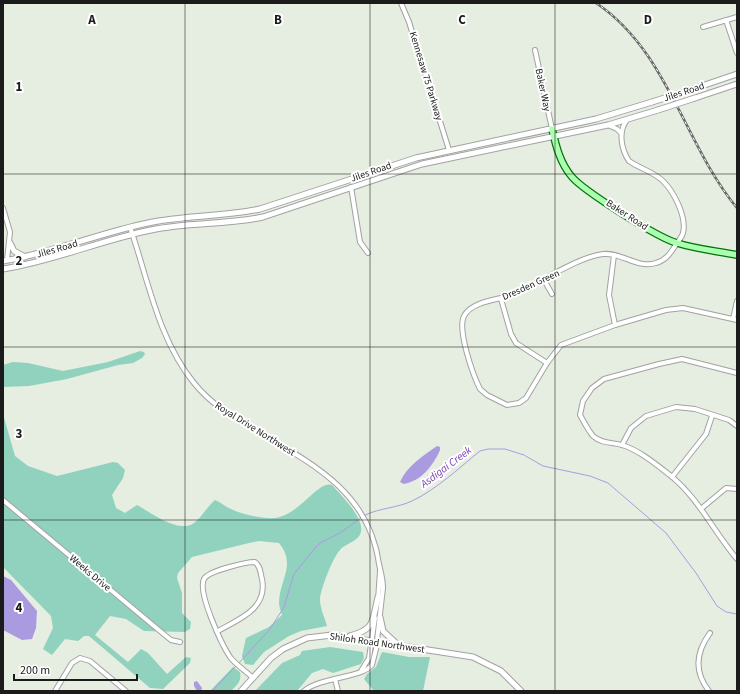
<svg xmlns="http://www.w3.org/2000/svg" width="740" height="694" viewBox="0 0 740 694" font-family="'Source Sans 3',sans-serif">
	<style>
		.forest { fill: #90d2be }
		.water { fill: #aa9be1 }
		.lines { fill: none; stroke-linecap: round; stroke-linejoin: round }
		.stream { stroke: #aa9be1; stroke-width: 1 }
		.minor-casing { stroke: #a2a2a2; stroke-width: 6 }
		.tertiary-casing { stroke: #a2a2a2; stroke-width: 7 }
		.secondary-casing { stroke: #00750c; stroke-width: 8 }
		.minor { stroke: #fff; stroke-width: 4 }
		.tertiary { stroke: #fff; stroke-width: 5 }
		.secondary { stroke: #adffb0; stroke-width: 5.5 }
		.rail-casing { stroke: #696969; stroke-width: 2.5 }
		.rail { stroke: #fff; stroke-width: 1; stroke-dasharray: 3; stroke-linecap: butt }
		.tertiary-bridge-casing { stroke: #a2a2a2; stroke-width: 7; stroke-linecap: butt }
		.tertiary-bridge { stroke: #fff; stroke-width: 5 }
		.grid { fill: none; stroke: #1b1b1b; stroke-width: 1; stroke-opacity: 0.55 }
		.labels { text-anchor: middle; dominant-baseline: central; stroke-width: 4; stroke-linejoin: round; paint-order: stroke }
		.street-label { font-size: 10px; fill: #1b1b1b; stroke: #fff }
		.water-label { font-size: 11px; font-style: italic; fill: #7940b3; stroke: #fff }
		.grid-label { font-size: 13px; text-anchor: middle; font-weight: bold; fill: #1b1b1b; stroke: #fff; stroke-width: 4; stroke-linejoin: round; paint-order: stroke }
	</style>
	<rect width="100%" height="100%" fill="#e5eee0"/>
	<g class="forest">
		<path d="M140 351 144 352 145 354 142 358 133 363 118 365 67 379 29 386 3 387V365L13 362 28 363 63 371 108 362Z"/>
		<path d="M3 414 15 456 28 466 57 476 113 462 118 463 125 470 123 478 112 495 116 508 125 513 137 505C151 513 179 534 194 523 201 518 207 507 215 500 221 502 225 507 231 509 241 514 256 517 267 518 297 522 316 480 332 485 340 494 360 514 361 527 363 541 347 542 340 550 333 557 320 590 320 600 320 608 325 619 327 626L301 631 289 636 264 652 253 665 245 664 242 656 246 638 269 627 282 615C281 611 279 607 279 603 279 580 297 565 279 543L259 541 249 543 192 557 178 573 177 578 182 593V613L191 622 190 629 185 632 144 631 126 619 110 616 95 635 128 662 141 649 148 653 167 674 186 657 191 658 190 663 163 689 150 688 89 636H84L78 641 65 639 52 655 43 649 53 628 51 616 3 567Z"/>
		<path d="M330 647 363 652 364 658 361 664 333 673 323 669 312 673 297 691H255L282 663 300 655 302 651Z"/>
		<path d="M382 652 409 657H430L423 691H374L364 679 367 674 376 667Z"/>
		<path d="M233 667 240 672C242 681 237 685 231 691H210Z"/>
	</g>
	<g class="water">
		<path d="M437 446 440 447V450C433 466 421 481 404 484L400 482C407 466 423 456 437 446Z"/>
		<path d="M3 576 11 580 37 611 36 628 32 639 22 640 3 630Z"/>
		<path d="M197 681 202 688 201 691H197L194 686V682Z"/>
	</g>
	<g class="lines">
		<g class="stream">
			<path d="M365 515C380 508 397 508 412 501 437 489 459 468 480 451L488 449H505L524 455 543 466 590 476 608 483 666 533 696 573 717 606 726 612 737 614"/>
			<path d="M239 663 270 629 284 607 294 574 315 548 320 543 340 533 362 517"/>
			<path d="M212 691 237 665"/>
		</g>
		<g class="minor-casing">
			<g id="minor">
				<path d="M401 3 409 22 449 150"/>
				<path d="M726 20 737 53"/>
				<path d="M703 27 737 17"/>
				<path d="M535 50 552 129"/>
				<path d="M627 120C618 131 621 149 629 161 639 168 654 172 663 181 674 192 687 217 683 233 682 237 679 240 677 243 671 252 667 260 656 263 637 269 622 252 603 254 577 257 539 284 512 295 498 300 472 301 464 316 457 330 473 375 480 389L487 395 507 405 519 403 526 398 547 363 561 345 615 325 666 310 683 308 737 320"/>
				<path d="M608 125 617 129 621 133"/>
				<path d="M351 187 360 242 368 253"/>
				<path d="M3 208 10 232 7 260"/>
				<path d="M130 227C148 279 158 339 194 383 210 403 231 416 253 429 311 463 369 491 379 564 381 573 383 579 383 588L376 649 372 665C362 678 320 677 304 691"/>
				<path d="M614 255 609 295 615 325"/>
				<path d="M544 280 552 294"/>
				<path d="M501 299 511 334 516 343 547 363"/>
				<path d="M733 319 737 301"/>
				<path d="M737 373 682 359 659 364 604 379 592 388 583 401 580 415C584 422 588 430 593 436 602 444 612 442 622 445 639 450 657 465 671 476 699 499 714 532 737 559"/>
				<path d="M622 445 631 428 646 416 676 407 695 409 729 420 737 426"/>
				<path d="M672 477 706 434 712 416"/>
				<path d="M3 500 160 631 171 640 180 642"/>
				<path d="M702 508 726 488 737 489"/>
				<path d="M378 600 380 571"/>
				<path d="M218 631C239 619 268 609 262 579 260 572 261 567 255 562 246 562 208 571 204 579 197 592 222 645 230 657 236 665 246 671 253 678"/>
				<path d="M361 671 369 658 375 618"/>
				<path d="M335 679 338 691"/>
				<path d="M55 691 72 663 80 658 90 661 126 691"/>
				<path d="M709 691C694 672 696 652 710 633"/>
			</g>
		</g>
		<g class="tertiary-casing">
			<g id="tertiary">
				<path d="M693 89 737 74"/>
				<path d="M695 98 737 84"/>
				<path d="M10 243 14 251 25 257"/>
				<path d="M3 261C53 253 99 233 148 223 185 215 223 217 260 209L416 158 596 119 652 102"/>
				<path d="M3 269C54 261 101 240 151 230 188 222 226 225 263 217L422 164 608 125 658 110"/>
				<path d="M380 617 383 631 398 645"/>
				<path d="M350 636C376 629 372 621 378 597"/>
				<path d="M241 691 271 658 283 649 307 638 332 635 473 657 501 671 521 691"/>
			</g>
		</g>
		<g class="secondary-casing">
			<path id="secondary" d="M552 129C556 146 560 163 572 177 584 191 658 238 677 243 696 249 717 251 737 255"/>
		</g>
		<use href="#minor" class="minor"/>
		<use href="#tertiary" class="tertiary"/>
		<use href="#secondary" class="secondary"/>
		<g class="rail-casing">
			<path id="rail" d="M596 3C668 51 684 144 737 208"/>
		</g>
		<use href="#rail" class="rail"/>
		<g class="tertiary-bridge-casing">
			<g id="tertiary-bridge">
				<path d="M652 102 693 89"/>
				<path d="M658 110 695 98"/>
			</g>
		</g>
		<use href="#tertiary-bridge" class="tertiary-bridge"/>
	</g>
	<path class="grid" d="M185 3V691M370 3V691M555 3V691M3 174H737M3 347H737M3 520H737"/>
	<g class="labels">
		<g class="street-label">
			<text transform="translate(426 76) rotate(73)">Kennesaw 75 Parkway</text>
			<text transform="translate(543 90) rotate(78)">Baker Way</text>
			<text transform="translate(684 92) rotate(-18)">Jiles Road</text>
			<text transform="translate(371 172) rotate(-19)">Jiles Road</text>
			<text transform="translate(627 215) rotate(33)">Baker Road</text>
			<text transform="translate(57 249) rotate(-16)">Jiles Road</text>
			<text transform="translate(531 285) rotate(-24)">Dresden Green</text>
			<text transform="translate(255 429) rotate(32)">Royal Drive Northwest</text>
			<text transform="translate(90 573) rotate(40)">Weeks Drive</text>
			<text transform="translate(377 643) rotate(8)">Shiloh Road Northwest</text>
		</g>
		<g class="water-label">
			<text transform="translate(446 467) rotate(-37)">Asdigai Creek</text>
		</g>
	</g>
	<g class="grid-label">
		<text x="92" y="24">A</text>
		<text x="278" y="24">B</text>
		<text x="462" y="24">C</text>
		<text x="648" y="24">D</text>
		<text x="19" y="91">1</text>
		<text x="19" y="265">2</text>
		<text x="19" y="438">3</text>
		<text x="19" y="612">4</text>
	</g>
	<rect width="740" height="694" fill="none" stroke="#1b1b1b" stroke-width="8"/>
	<path d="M14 674v6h123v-6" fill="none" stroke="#1b1b1b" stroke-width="2"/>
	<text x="20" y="674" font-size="12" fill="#1b1b1b" stroke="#ffffff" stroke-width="3" paint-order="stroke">200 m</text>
</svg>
